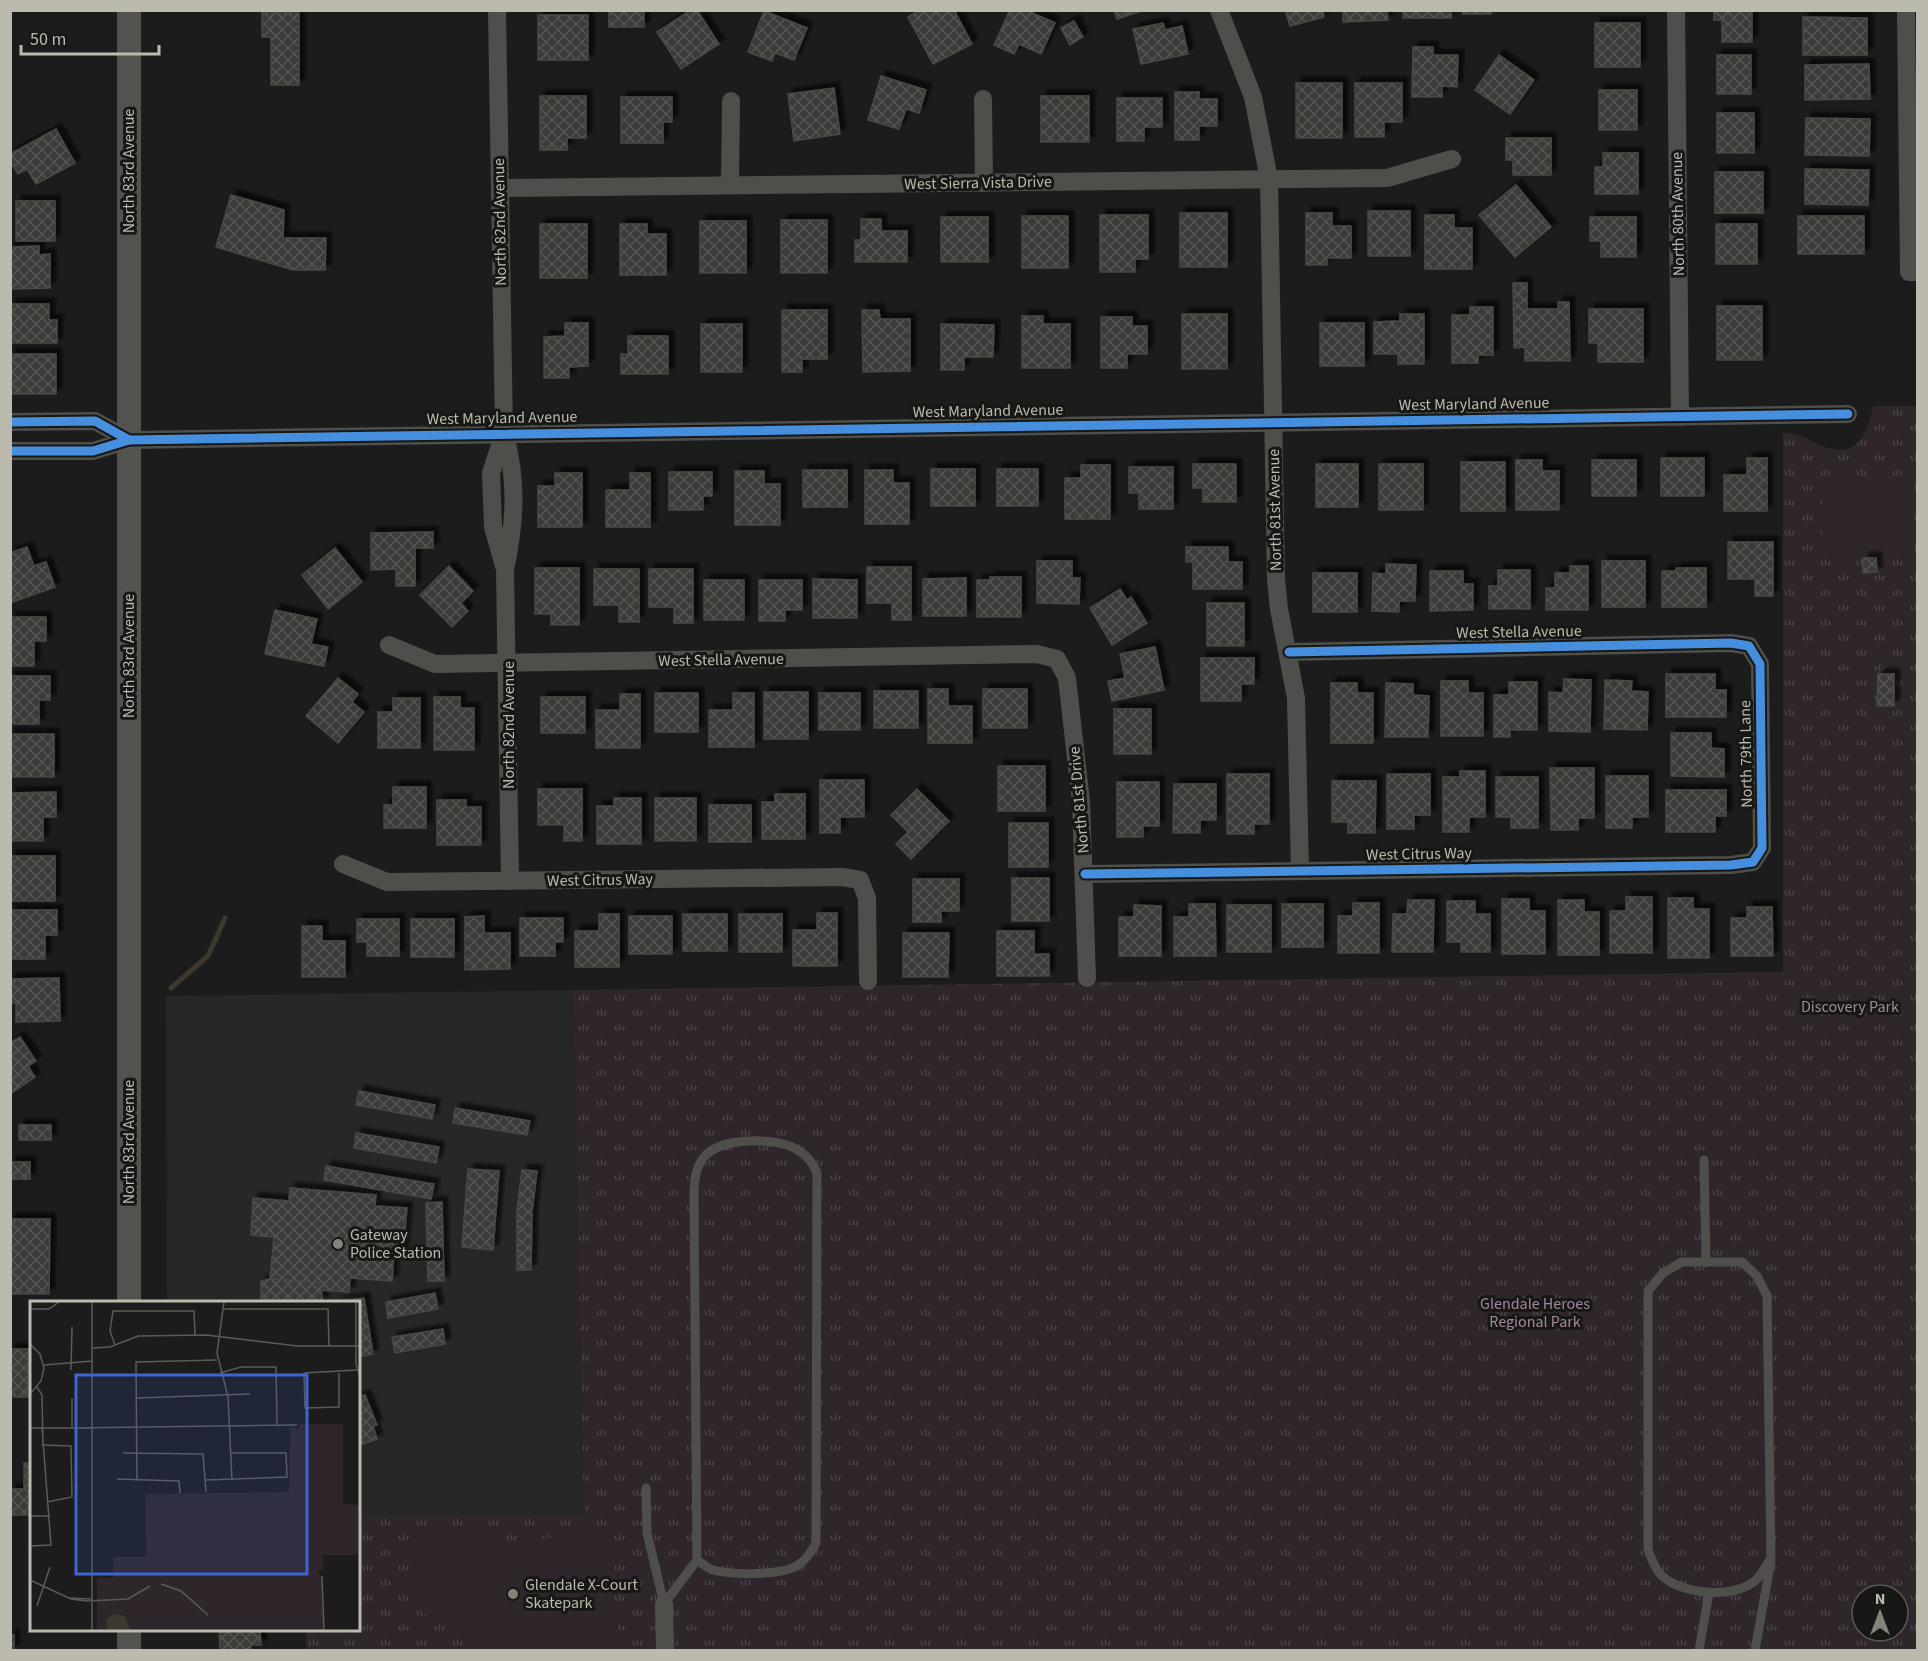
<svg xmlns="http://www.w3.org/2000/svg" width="1928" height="1661" viewBox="0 0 1928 1661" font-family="'Source Sans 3',sans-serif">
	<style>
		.built { fill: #272826 }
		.park { fill: url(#park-tufts); fill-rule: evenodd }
		.pitch { fill: #2f262c }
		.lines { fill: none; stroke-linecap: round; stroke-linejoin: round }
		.stream { stroke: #3e382e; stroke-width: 5 }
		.building { fill: url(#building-cross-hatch); stroke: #484844; stroke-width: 1.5; filter: url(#shadow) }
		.service { stroke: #4e4e4a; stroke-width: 9 }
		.minor { stroke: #4e4e4a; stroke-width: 18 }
		.secondary { stroke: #53524f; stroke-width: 24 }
		.cycleway-casing { stroke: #171816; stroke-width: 13 }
		.cycleway { stroke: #468fdf; stroke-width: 9 }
		.poi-dot { fill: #84837a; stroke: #171816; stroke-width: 2 }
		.labels { text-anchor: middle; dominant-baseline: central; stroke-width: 6; stroke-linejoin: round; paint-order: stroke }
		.street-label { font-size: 16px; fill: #bcbaad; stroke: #171816 }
		.park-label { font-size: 16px; fill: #a6859e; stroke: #171816 }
		.poi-label { font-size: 16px; fill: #bcbaad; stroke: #171816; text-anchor: start }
		.inset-road { fill: none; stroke: #5c5b56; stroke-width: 1.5 }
		.view { fill: #3d64cf; fill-opacity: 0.15; stroke: #3d64cf; stroke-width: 3 }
		.inset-edge { fill: none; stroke: #bcbaad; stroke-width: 3 }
	</style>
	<defs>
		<pattern id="park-tufts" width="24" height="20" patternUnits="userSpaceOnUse" patternTransform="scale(1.5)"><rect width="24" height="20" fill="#2f262c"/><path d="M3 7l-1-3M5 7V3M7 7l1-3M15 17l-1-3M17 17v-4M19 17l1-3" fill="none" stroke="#4b4348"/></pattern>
		<pattern id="building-cross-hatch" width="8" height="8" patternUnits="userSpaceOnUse" patternTransform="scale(1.5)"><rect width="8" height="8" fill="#3a3a38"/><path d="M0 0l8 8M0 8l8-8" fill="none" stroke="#555452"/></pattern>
		<filter id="shadow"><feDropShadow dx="5.5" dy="-5.5" stdDeviation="1.5" flood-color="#0009"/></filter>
	</defs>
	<rect width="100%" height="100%" fill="#1c1c1c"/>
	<path class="built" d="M573 990 584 1517H359L358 1302H167L166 996Z"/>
	<path class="park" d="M1873 406H1917V1650H306V1630H358L359 1517 584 1516 573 990 1783 972V433C1798 432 1806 438 1819 445 1854 461 1868 437 1873 406ZM1862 1595H1898V1631H1862Z"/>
	<g class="pitch">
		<path d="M1822 480H1914L1915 555 1822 554Z"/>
		<path d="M491 1531 506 1545 589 1531 595 1532 604 1540 620 1648 493 1650 449 1619 442 1616H426C408 1597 406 1572 416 1549L434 1535 464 1536Z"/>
	</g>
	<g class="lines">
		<path class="stream" d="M171 988 208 956 225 918"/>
	</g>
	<g class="building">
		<rect x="609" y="10" width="35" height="17"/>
		<path d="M691 10H697L719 44 681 69 657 32Z"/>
		<path d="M920 10H954L972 44 933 64 908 17Z"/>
		<path d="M1010 10H1034L1032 13 1055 23 1041 54 1019 44 1014 54 994 45Z"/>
		<path d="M1114 10H1144L1117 19Z"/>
		<path d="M1285 10H1323L1324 17 1290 26Z"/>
		<path d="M1343 10H1387L1388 20 1343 22Z"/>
		<rect x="1403" y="10" width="48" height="8"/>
		<rect x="1463" y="10" width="28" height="4"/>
		<path d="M1714 10H1752V42H1722V20H1714Z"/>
		<path d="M764 11 807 28 794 60 775 53 772 61 748 52Z"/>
		<path d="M262 12H299V85H271V37H262Z"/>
		<rect x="538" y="15" width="50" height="45"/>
		<path d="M1803 17 1867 18V55H1803Z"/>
		<path d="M1074 21 1083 37 1070 45 1061 28Z"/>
		<path d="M1163 23 1165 30 1182 26 1188 54 1141 64 1133 29Z"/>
		<rect x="1595" y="23" width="45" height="44"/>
		<path d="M1413 47H1433V55H1458L1457 87 1442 86V97H1412Z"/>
		<path d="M1499 55 1534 80 1510 114 1475 90Z"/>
		<rect x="1717" y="55" width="34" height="39"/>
		<path d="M1869 64 1870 99 1805 100V65Z"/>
		<path d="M881 76 926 90 919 113 906 109 899 129 868 120Z"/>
		<rect x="1296" y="83" width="46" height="55"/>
		<path d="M1355 83H1402V122H1384V137H1355Z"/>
		<path d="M834 88 840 134 794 141 788 94Z"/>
		<rect x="1599" y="90" width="38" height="40"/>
		<path d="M1175 92H1199V99H1217V126H1199V140H1175Z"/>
		<path d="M540 96H586V138H567V150H540Z"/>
		<rect x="1041" y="96" width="48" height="46"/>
		<path d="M621 97H672V122H663V143H621Z"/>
		<path d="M1117 98H1162V127H1144V141H1117Z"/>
		<rect x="1717" y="113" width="37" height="40"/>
		<path d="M1806 118 1870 119 1869 156 1805 155Z"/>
		<path d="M56 129 75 163 36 184 27 169 18 174 10 161V154Z"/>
		<path d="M1506 138H1551V175H1513V160H1506Z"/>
		<path d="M1603 153H1638V194H1595V167H1603Z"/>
		<path d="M1805 169 1869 170 1868 205 1805 204Z"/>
		<rect x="1715" y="172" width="48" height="41"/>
		<path d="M1516 185 1551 227 1515 257 1479 215Z"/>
		<path d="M231 195 284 210 283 238H326L325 270H293L216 247Z"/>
		<rect x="16" y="201" width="39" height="40"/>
		<rect x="1368" y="211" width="42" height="45"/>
		<rect x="1180" y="213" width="47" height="54"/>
		<path d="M1306 213H1332V226H1351V258H1327V265H1306Z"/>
		<path d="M1100 215H1148V259H1135V272H1100Z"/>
		<path d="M1425 215H1454V228H1472V269H1425Z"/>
		<rect x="1022" y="216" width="46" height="52"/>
		<rect x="1798" y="216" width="66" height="38"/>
		<rect x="941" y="217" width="47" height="45"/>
		<path d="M1590 217H1636V257H1601V241H1590Z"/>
		<path d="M861 219H881V231H907V262H855V240H861Z"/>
		<rect x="781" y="220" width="46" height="53"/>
		<rect x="700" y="221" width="46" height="52"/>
		<rect x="540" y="224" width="47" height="54"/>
		<path d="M620 224H647V234H666V275H620Z"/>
		<rect x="1716" y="224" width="41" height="40"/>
		<path d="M39 246V255L50 254V288L10 289V247Z"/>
		<path d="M1513 283H1527V309H1558V302H1569L1570 361H1525V347L1514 348Z"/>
		<path d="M10 304H49V320H57V343H11Z"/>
		<rect x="1717" y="306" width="45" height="54"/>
		<path d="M1470 307H1493V355H1478V363H1452V315H1470Z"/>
		<path d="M1589 309H1643V362H1598V343H1589Z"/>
		<path d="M782 310H827V359H802V372H782Z"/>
		<path d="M862 310H879L880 319H910V371L863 372Z"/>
		<rect x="1182" y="314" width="45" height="55"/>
		<path d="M1400 314H1424V364H1398V354H1374V322L1400 321Z"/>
		<path d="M1022 316H1043V324H1070V368H1022Z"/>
		<path d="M1101 317H1132V326H1147V354H1127V368H1101Z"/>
		<path d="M565 323H588V366L569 367V378H544V337L565 336Z"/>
		<rect x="1320" y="323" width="44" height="43"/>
		<rect x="701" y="324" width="41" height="48"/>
		<path d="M941 324 994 325 993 357H964V370H941Z"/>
		<path d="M628 336H668V374H621V354H628Z"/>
		<rect x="10" y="354" width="46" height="40"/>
		<rect x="1661" y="458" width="43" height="38"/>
		<path d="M1747 458H1767V511H1724V475H1747Z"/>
		<path d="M1516 460H1542V471H1559V510H1516Z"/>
		<rect x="1592" y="460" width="44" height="36"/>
		<rect x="1461" y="462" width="44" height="49"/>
		<path d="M1193 464H1236V502H1203V488H1193Z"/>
		<rect x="1316" y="464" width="42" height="43"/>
		<rect x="1379" y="464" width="44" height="46"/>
		<path d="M1081 465H1110V519H1065V478H1081Z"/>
		<path d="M1129 467H1173V509H1139V493H1129Z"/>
		<rect x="931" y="469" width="44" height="37"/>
		<rect x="997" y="469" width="41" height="37"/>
		<rect x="803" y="470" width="44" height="37"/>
		<path d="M865 470H893V483H909V524H865Z"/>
		<path d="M735 471H764V484H780V525H735Z"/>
		<path d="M669 472H712V496H703V510H669Z"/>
		<path d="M555 473H582V527H538V486H555Z"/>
		<path d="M630 473H650V527H606V490H630Z"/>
		<path d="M433 532V548H415V586H396V569L371 570V533Z"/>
		<path d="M1728 542H1773V596H1755V579H1728Z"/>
		<path d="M27 547 34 566 46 562 55 587 10 603V553Z"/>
		<path d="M1186 547H1228V562H1242V589H1193V562H1186Z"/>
		<path d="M335 548 362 582 328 609 302 575Z"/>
		<path d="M1863 558H1876L1877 572 1863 573Z"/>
		<path d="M1037 561H1072V578H1080L1079 604 1037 603Z"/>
		<rect x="1602" y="561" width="43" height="46"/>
		<path d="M1386 564 1416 565 1415 601H1399V612L1372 611 1373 573 1386 574Z"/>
		<path d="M449 566 473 591 461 603 468 611 452 627 420 595Z"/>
		<path d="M1570 566H1588V610H1546V588H1555V573H1570Z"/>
		<path d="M867 567H911V620H892V603H867Z"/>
		<path d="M535 568H579V625H551V614H535Z"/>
		<path d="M1676 568H1706V607H1662V571H1676Z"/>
		<path d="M594 569H639V622H619V605H594Z"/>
		<path d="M649 569H693V623H674V607H649Z"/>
		<path d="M1498 570H1530V609H1489V586H1498Z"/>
		<path d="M1430 571H1463V584H1473V610L1430 611Z"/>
		<rect x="1313" y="573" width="44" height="39"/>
		<path d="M990 577H1021V617H977V580H990Z"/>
		<path d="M966 578V616H923V579Z"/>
		<path d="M813 579 857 580V618H813Z"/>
		<rect x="704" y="580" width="40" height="40"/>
		<path d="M759 580H802V610H785V621H759Z"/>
		<path d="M1120 589 1127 600 1131 597 1147 623 1112 645 1090 608Z"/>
		<rect x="1207" y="603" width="37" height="43"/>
		<path d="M275 610 317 619 311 644 328 647 324 666 265 654Z"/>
		<path d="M10 617H46V641H34V666H10Z"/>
		<path d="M1155 647 1164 690 1112 701 1108 681 1125 678 1120 654Z"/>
		<path d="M1201 658H1254V684H1241V701H1201Z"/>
		<path d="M1666 674H1715V690H1726V717H1666Z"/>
		<path d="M1878 674H1894V706H1877Z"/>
		<path d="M10 676H50V700H39V724H10Z"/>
		<path d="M338 678 358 694 352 702 364 712 338 743 306 716Z"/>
		<path d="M1564 679 1591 680 1590 732 1549 731V692L1563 693Z"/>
		<path d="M1605 680 1632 681 1631 691 1648 692 1647 730 1604 729Z"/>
		<path d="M1441 681H1468V693H1483V736H1441Z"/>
		<path d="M1509 682H1537V730H1510V737H1494V695H1509Z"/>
		<path d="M1331 683H1357V693H1373V743H1331Z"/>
		<path d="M1386 683 1413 684V695L1429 696 1428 737H1385Z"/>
		<path d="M928 689H948V706H972V743H928Z"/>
		<rect x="983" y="689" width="44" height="39"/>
		<rect x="874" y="691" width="44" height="37"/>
		<rect x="764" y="692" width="44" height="47"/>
		<rect x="655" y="693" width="43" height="39"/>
		<path d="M733 693H754V747H709V710H733Z"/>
		<rect x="819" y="693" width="41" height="37"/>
		<path d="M620 694H640V748H596V710H620Z"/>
		<path d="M434 697H460V708H474V750H434Z"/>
		<rect x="541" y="697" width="44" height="36"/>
		<path d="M393 698H420V748H378V712H393Z"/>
		<rect x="1114" y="709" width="37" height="45"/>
		<path d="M1671 733H1711V748L1724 749V777L1671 776Z"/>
		<rect x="10" y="734" width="44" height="43"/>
		<rect x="998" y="766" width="47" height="45"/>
		<path d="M1550 768H1594V818H1578V830H1551Z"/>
		<path d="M1460 771H1485V817H1469V832H1443V777H1460Z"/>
		<path d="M1227 774H1269V824H1254V834H1227Z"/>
		<path d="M1387 774H1430V815H1414V829H1387Z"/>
		<path d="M1606 776H1648V817H1632V828H1606Z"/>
		<path d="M1496 777H1538V828H1511V817H1496Z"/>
		<path d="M820 780H864V817H840V833H820Z"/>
		<path d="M1332 781H1376L1375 833H1348V822H1332Z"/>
		<path d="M1117 782H1159V826H1143V837H1117Z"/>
		<path d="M1174 784H1216V820H1200V833H1173Z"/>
		<path d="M393 787H426V828H384V805H393Z"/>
		<path d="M538 789H582V841H564V825H538Z"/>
		<path d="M917 789 949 821 911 859 896 844 908 832 891 815Z"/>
		<path d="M1666 790H1726V816H1715V832H1666Z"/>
		<path d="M56 792V817H43V841H10V793Z"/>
		<path d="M775 794H805V839H762V802H775Z"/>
		<path d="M614 798H641V844H597V806H614Z"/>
		<rect x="655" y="798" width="41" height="43"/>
		<path d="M437 800H466V807H481V845H437Z"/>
		<rect x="709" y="805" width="42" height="37"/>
		<rect x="1009" y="823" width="39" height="44"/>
		<rect x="10" y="856" width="45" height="45"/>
		<rect x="1012" y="878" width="37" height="43"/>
		<path d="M913 879H959V911H941V922H913Z"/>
		<path d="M1626 897H1652V953H1610V911H1626Z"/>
		<path d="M1668 898H1693V909H1709V958H1668Z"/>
		<path d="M1502 899H1529V911H1545V954H1502Z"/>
		<path d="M1408 900H1434L1433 952H1392L1393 914H1407Z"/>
		<path d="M1558 900H1584V912H1599V955H1558Z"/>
		<path d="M1447 901H1475V914H1490V952H1461V942H1447Z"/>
		<path d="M1353 903H1379V953H1338V916H1353Z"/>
		<path d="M1189 904H1215L1216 956H1174V917H1189Z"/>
		<rect x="1282" y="904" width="41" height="43"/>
		<path d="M1134 905 1161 906V956H1119V917H1134Z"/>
		<rect x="1227" y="905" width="44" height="47"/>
		<path d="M1747 907H1772L1773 956H1731V918H1747Z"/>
		<path d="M10 910H57V935H45V959H10Z"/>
		<path d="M817 913H837V966H793V930H817Z"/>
		<path d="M599 914H619V967H575V931H599Z"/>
		<rect x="683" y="914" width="44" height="37"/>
		<rect x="739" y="914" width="43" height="38"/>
		<path d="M484 916V933H510V969L465 970V917Z"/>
		<rect x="629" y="916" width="43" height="38"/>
		<path d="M520 918H563V942H555V956H520Z"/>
		<path d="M357 919H399V956H367V942H357Z"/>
		<rect x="411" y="919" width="43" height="38"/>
		<path d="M302 926H322V941H345V977H302Z"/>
		<path d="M997 931H1034V954H1049V976H997Z"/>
		<path d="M903 933H949L948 977H903Z"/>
		<path d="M59 978 60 1021 16 1022V1003H10V979Z"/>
		<path d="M20 1037 36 1061 28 1066 35 1077 10 1094V1043Z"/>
		<path d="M359 1091 435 1105 432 1119 356 1105Z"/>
		<path d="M455 1108 530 1121 527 1135 453 1123Z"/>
		<rect x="19" y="1125" width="32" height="15"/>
		<path d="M356 1133 439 1147 436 1163 354 1148Z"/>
		<rect x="10" y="1162" width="20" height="17"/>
		<path d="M326 1166 434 1184 431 1199 324 1180Z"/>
		<path d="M468 1169 499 1171 493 1250 462 1247Z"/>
		<path d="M522 1170 537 1171 532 1212 531 1270H517V1210Z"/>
		<path d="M290 1188 376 1195 375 1206 407 1208 403 1252 394 1251 392 1281 350 1278 349 1292 320 1290V1283L270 1279 274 1237 251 1235 253 1198 289 1201Z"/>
		<path d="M442 1202 444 1281H428L426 1203Z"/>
		<path d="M10 1219H50L49 1294H10Z"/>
		<path d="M270 1279 320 1283 323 1302H268L267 1299H261V1281Z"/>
		<path d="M435 1293 438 1309 388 1318 386 1302Z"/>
		<path d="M364 1298 373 1354 358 1357V1302H336Z"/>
		<path d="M443 1329 445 1344 395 1353 392 1337Z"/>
		<rect x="10" y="1349" width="18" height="48"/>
		<path d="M365 1395 377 1425 373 1426 377 1439 358 1446V1397Z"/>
		<path d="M24 1463H32V1515H10V1489H24Z"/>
		<path d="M219 1630H260L261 1645H251V1650H220Z"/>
		<rect x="10" y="1635" width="4" height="15"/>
	</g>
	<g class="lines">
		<g class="service">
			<path d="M1704 1160 1706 1262"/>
			<path d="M1682 1262H1742L1757 1276 1767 1296 1771 1558C1767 1564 1763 1572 1758 1578 1738 1600 1681 1595 1661 1575 1655 1569 1651 1557 1648 1550V1291L1663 1273Z"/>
			<path d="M646 1488 647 1533 664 1604"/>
			<path d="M664 1604 697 1560 694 1197C694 1183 695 1168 704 1157 720 1137 776 1137 796 1149 807 1155 812 1162 817 1173L816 1543C811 1552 807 1559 798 1565 781 1576 732 1575 713 1570 707 1568 702 1563 697 1560"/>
			<path d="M1699 1650 1709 1593"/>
			<path d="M1755 1650 1771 1561"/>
		</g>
		<g class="minor">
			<path d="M497 10 504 433C518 481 515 522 505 570L510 881"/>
			<path d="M1219 10 1253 97 1269 179 1276 579 1279 609 1296 698 1300 871"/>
			<path d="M1676 10 1680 417"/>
			<path d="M1906 10 1909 272H1918"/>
			<path d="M983 99 984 183"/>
			<path d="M730 185 731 101"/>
			<path d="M500 188 1387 178 1452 159"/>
			<path d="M10 422 95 421 129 440"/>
			<path d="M504 433 491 473 493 527 504 566"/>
			<path d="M10 451H93L129 440 1848 414"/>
			<path d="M389 645 435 664 1037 654 1057 659 1067 678 1081 802 1087 978"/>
			<path d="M343 864 387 882 842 877 860 880 867 898 868 981"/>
			<path d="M1085 874 1731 865 1753 862 1762 848 1760 664 1749 646 1731 643 1289 652"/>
			<path d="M664 1604 665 1650"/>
		</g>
		<g class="secondary">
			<path d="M129 1302V10"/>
			<path d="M129 1630V1650"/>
		</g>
		<g class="cycleway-casing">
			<g id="cycleway">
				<path d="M10 422 95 421 129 440"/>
				<path d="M10 451H93L129 440 1848 414"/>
				<path d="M1085 874 1731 865 1753 862 1762 848 1760 664 1749 646 1731 643 1289 652"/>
			</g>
		</g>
		<use href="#cycleway" class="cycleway"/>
	</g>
	<g class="poi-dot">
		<circle cx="338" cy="1244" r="6"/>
		<circle cx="513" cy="1594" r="6"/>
	</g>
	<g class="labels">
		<g class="street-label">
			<text transform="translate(129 171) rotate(-90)">North 83rd Avenue</text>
			<text transform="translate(978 183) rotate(-1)">West Sierra Vista Drive</text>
			<text transform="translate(1678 214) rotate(-91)">North 80th Avenue</text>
			<text transform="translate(500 222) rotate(-91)">North 82nd Avenue</text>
			<text transform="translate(1474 404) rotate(-1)">West Maryland Avenue</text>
			<text transform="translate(988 411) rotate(-1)">West Maryland Avenue</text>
			<text transform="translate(502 418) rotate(-1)">West Maryland Avenue</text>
			<text transform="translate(1275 510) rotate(-91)">North 81st Avenue</text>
			<text transform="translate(1519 632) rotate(-1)">West Stella Avenue</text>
			<text transform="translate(129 656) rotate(-90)">North 83rd Avenue</text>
			<text transform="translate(721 660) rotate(-1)">West Stella Avenue</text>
			<text transform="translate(509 725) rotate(-90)">North 82nd Avenue</text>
			<text transform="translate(1746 754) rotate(-91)">North 79th Lane</text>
			<text transform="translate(1079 800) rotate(-95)">North 81st Drive</text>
			<text transform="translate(1419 854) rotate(-1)">West Citrus Way</text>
			<text transform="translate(600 880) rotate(-1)">West Citrus Way</text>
			<text transform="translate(129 1142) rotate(-90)">North 83rd Avenue</text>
		</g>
		<g class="park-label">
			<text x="1850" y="1007">Discovery Park</text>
			<text x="1535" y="1304">Glendale Heroes<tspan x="1535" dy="18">Regional Park</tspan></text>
		</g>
		<g class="poi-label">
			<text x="350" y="1235">Gateway<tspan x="350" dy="18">Police Station</tspan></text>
			<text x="525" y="1585">Glendale X-Court<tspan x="525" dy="18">Skatepark</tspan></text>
		</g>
	</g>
	<g transform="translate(30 1301)">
		<rect width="330" height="330" fill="#1c1c1c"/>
		<path d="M270 123H313V203L330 204 328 254H293V270H288L293 281V329H67V277H83V256H116L115 193 259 191 260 126 268 128Z" fill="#2f262c"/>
		<path d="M98 258H117L120 272 108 274 97 268ZM264 278H276L277 312H264Z" fill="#2f262c"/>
		<path d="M83 313 95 315 100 329H77L76 319Z" fill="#3e382e"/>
		<path class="inset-road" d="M194 1 187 52 198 96 202 179M326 1V63L330 75M0 8H19L29 1M194 8H298L299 45M0 43 10 53 14 67 11 80 0 93M85 44 80 30 83 10H164L165 34M62 47 80 46 108 35 176 34 267 45H330M14 64 62 60M41 69 42 26M190 72 211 66H246L247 124M309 72V106L275 107 274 72 327 69M7 86 12 94 13 144M42 97V126M106 97 220 93M0 127H61M42 127 267 124M12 144 41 145 42 196 17 201M93 152 173 153 176 191M87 178 149 180 150 192M176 179 257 176 256 152H200M107 180 106 61 187 59M0 215H20M0 245 21 244 12 127M292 275 294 329M0 279 41 298 57 300 98 298 120 285M131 283 151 290 178 314M39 297 61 298M7 305 20 266M62 329V1"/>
		<path class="view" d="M46 74H277V273H46Z"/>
		<rect width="330" height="330" class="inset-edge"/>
	</g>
	<rect width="1928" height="1661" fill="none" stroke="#bcbaad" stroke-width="24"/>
	<g transform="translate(1880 1613)"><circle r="28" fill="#171816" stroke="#595952" stroke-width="1.5"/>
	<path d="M0-4.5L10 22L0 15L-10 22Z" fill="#84837a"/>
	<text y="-9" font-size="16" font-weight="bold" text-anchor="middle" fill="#bcbaad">N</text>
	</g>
	<path d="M21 45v9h138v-9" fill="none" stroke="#bcbaad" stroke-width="3"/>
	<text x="30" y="45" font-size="18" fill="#bcbaad" stroke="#171816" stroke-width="4.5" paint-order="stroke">50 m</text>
</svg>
